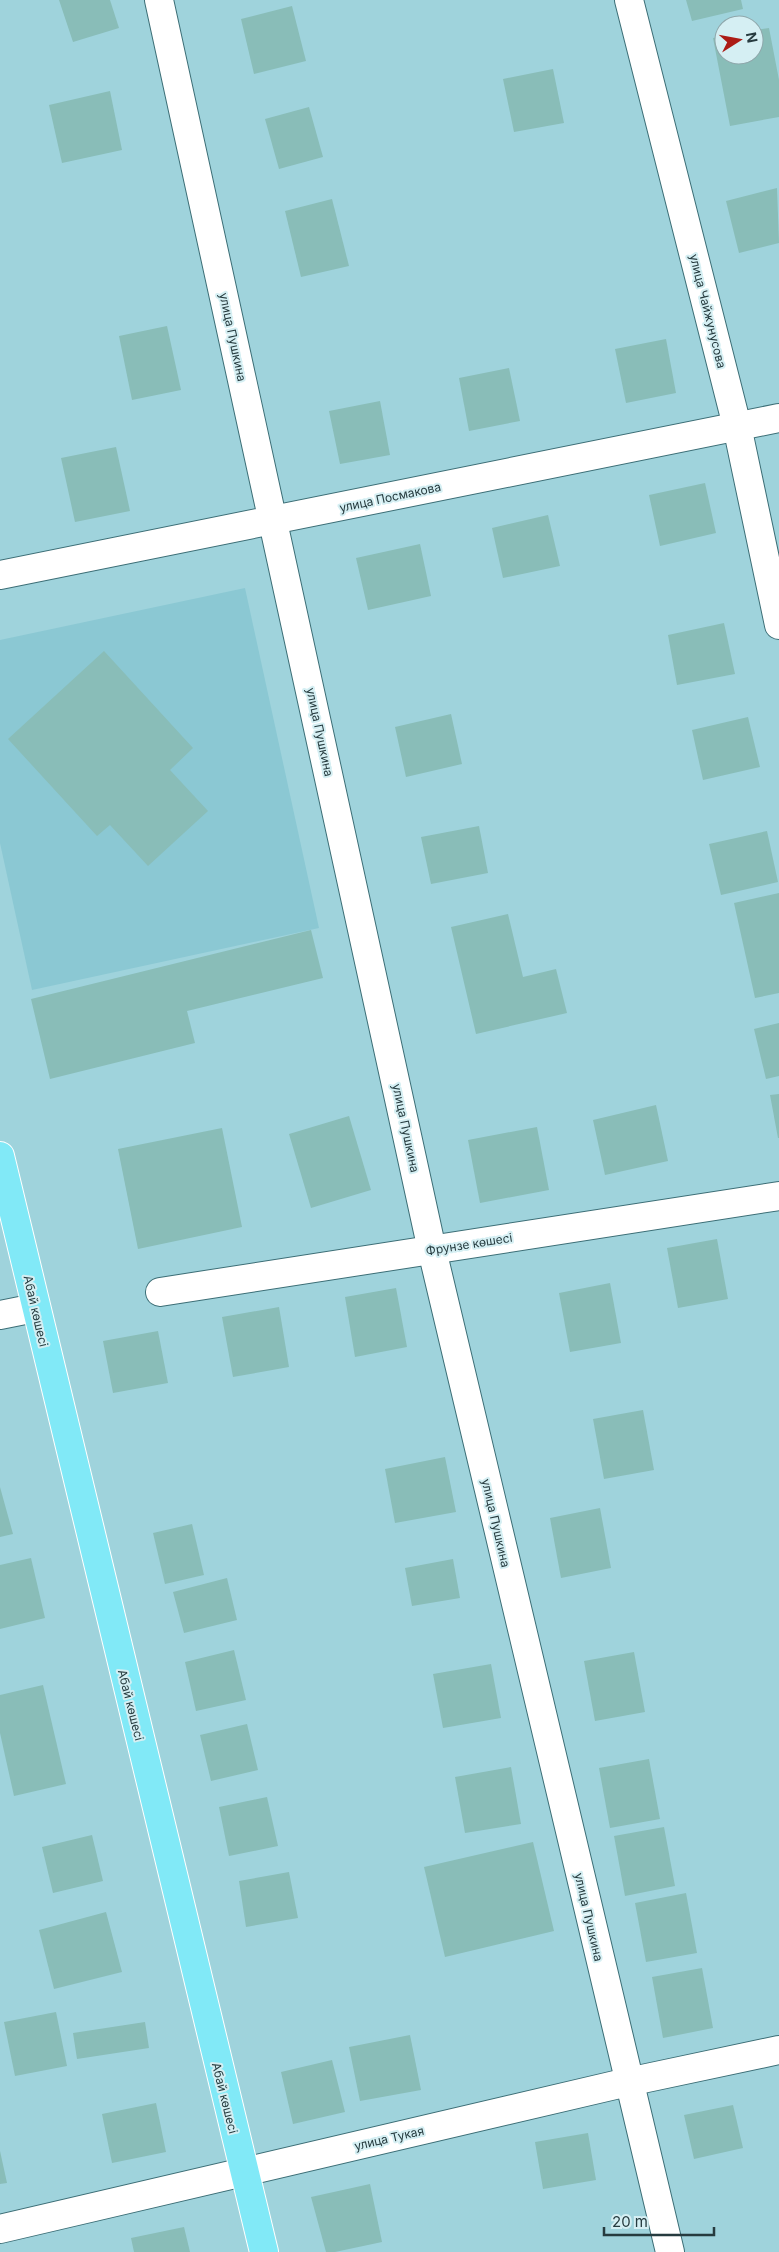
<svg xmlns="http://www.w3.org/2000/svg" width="779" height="2252" viewBox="0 0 779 2252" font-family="Inter,sans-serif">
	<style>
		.built { fill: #8bc8d3 }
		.building { fill: #89bdb8 }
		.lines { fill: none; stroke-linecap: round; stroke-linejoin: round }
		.minor-casing { stroke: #3c6e76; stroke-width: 30 }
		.major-casing { stroke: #fff; stroke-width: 30 }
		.minor { stroke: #fff; stroke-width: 28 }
		.major { stroke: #81e9f7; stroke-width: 28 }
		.labels { text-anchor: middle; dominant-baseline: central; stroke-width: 4; stroke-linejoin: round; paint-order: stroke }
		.street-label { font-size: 12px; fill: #263b3f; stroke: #d5eff3 }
	</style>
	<rect width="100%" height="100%" fill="#9fd3dc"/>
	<path class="built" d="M245 588 319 928 32 990 0 843V640Z"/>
	<g class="building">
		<path d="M59 0H110L119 28 73 42Z"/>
		<path d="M686 0H741L743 9 692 21Z"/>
		<path d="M292 6 306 61 254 74 241 19Z"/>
		<path d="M769 28 779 80V117L730 126 713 38 724 36V55H754V30Z"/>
		<path d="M553 69 564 123 514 132 503 79Z"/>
		<path d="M110 91 122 150 62 163 49 105Z"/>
		<path d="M309 107 323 157 279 169 265 119Z"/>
		<path d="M777 188 779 243 739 253 726 201Z"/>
		<path d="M332 199 349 266 301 277 285 211Z"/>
		<path d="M167 326 181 390 132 400 119 336Z"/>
		<path d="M666 339 676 393 626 403 615 349Z"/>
		<path d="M509 368 520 421 469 431 459 378Z"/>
		<path d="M380 401 390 455 340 464 329 411Z"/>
		<path d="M116 447 130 511 75 522 61 458Z"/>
		<path d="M705 483 716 533 660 546 649 495Z"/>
		<path d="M548 515 560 566 503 578 492 528Z"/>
		<path d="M420 544 431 596 368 610 356 558Z"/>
		<path d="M724 623 735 674 677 685 668 635Z"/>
		<path d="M104 651 193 748 170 770 208 811 148 866 110 825 97 836 8 739Z"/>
		<path d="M451 714 462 764 406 777 395 727Z"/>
		<path d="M748 717 760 767 703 780 692 730Z"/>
		<path d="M479 826 488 873 431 884 421 837Z"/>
		<path d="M767 831 778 882 721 895 709 844Z"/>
		<path d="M779 893V993L755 998 734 903Z"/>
		<path d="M508 914 523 977 556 969 567 1013 476 1034 451 927Z"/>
		<path d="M311 930 323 978 187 1011 195 1043 50 1079 31 999Z"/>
		<path d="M779 1023V1076L766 1079 754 1029Z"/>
		<path d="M779 1094V1138H778L770 1095Z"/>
		<path d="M656 1105 668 1161 605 1175 593 1120Z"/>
		<path d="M349 1116 371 1190 311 1208 289 1134Z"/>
		<path d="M537 1127 549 1190 480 1203 468 1140Z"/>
		<path d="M222 1128 242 1227 138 1249 118 1149Z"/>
		<path d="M717 1239 728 1299 678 1308 667 1248Z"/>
		<path d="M610 1283 621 1343 570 1352 559 1293Z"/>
		<path d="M396 1288 407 1347 355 1357 345 1297Z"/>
		<path d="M279 1307 289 1367 233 1377 222 1317Z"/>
		<path d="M158 1331 168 1383 113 1393 103 1341Z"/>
		<path d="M643 1410 654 1470 604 1479 593 1419Z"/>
		<path d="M445 1457 456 1512 395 1523 385 1469Z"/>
		<path d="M0 1487 13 1534 0 1537Z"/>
		<path d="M600 1508 611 1568 561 1578 550 1518Z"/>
		<path d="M192 1524 204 1575 165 1584 153 1533Z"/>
		<path d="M31 1558 45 1618 0 1629V1565Z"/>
		<path d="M453 1559 460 1598 412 1606 405 1568Z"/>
		<path d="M227 1578 237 1620 184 1633 173 1592Z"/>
		<path d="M234 1650 246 1700 196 1711 185 1662Z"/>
		<path d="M634 1652 645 1712 595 1721 584 1661Z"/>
		<path d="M491 1664 501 1718 443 1728 433 1674Z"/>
		<path d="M43 1685 66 1784 14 1796 0 1733V1695Z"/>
		<path d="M247 1724 258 1770 211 1781 200 1735Z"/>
		<path d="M649 1759 660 1819 610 1828 599 1768Z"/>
		<path d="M511 1767 521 1824 465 1833 455 1777Z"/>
		<path d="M267 1797 278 1846 229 1856 219 1807Z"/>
		<path d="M664 1827 675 1886 625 1896 614 1836Z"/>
		<path d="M92 1835 103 1881 53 1893 42 1847Z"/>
		<path d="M533 1842 554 1931 445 1957 424 1867Z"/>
		<path d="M289 1872 298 1918 246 1927 239 1881Z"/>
		<path d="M686 1893 697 1953 646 1962 635 1903Z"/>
		<path d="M106 1912 122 1972 54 1989 39 1930Z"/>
		<path d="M702 1968 713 2028 663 2038 652 1977Z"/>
		<path d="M56 2012 67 2066 15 2076 4 2022Z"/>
		<path d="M145 2022 149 2048 77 2059 73 2033Z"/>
		<path d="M410 2035 421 2090 360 2101 349 2047Z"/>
		<path d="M332 2060 345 2112 293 2124 281 2072Z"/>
		<path d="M156 2103 166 2152 112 2163 102 2114Z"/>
		<path d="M733 2105 743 2148 694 2159 684 2115Z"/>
		<path d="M588 2133 596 2180 543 2189 535 2142Z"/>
		<path d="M0 2151 7 2183 0 2184Z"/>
		<path d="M370 2184 382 2242 335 2252H326L311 2197Z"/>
		<path d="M184 2227 190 2252H134L131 2238Z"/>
	</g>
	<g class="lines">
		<g class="minor-casing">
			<g id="minor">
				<path d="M159 0 432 1250 670 2252"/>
				<path d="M629 0 737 426 779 625"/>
				<path d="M0 575 779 418"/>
				<path d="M160 1292 779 1196"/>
				<path d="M0 1315 35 1308"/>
				<path d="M0 2229 628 2082 779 2050"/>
			</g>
		</g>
		<g class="major-casing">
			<path id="major" d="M0 1156 264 2252"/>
		</g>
		<use href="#minor" class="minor"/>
		<use href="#major" class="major"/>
	</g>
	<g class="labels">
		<g class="street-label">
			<text transform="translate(708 311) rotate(76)">улица Чайжунусова</text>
			<text transform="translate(233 337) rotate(78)">улица Пушкина</text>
			<text transform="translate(390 497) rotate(-12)">улица Посмакова</text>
			<text transform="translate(320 732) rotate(78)">улица Пушкина</text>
			<text transform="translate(406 1128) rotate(78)">улица Пушкина</text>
			<text transform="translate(469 1244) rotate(-9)">Фрунзе көшесі</text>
			<text transform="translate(36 1311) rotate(77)">Абай көшесі</text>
			<text transform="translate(496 1523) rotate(77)">улица Пушкина</text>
			<text transform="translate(131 1705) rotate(76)">Абай көшесі</text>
			<text transform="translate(589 1917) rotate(77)">улица Пушкина</text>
			<text transform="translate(225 2098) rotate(76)">Абай көшесі</text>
			<text transform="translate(389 2138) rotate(-13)">улица Тукая</text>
		</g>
	</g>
	<g transform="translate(739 40) rotate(79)"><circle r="24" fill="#d5eff3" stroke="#8fa7ab"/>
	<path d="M0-4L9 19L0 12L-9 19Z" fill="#ac1b15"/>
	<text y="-8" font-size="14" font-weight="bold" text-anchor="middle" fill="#263b3f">N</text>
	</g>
	<path d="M604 2227v8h110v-8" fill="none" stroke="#263b3f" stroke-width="2.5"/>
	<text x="612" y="2227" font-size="15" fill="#263b3f" stroke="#d5eff3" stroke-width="4" paint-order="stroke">20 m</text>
</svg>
